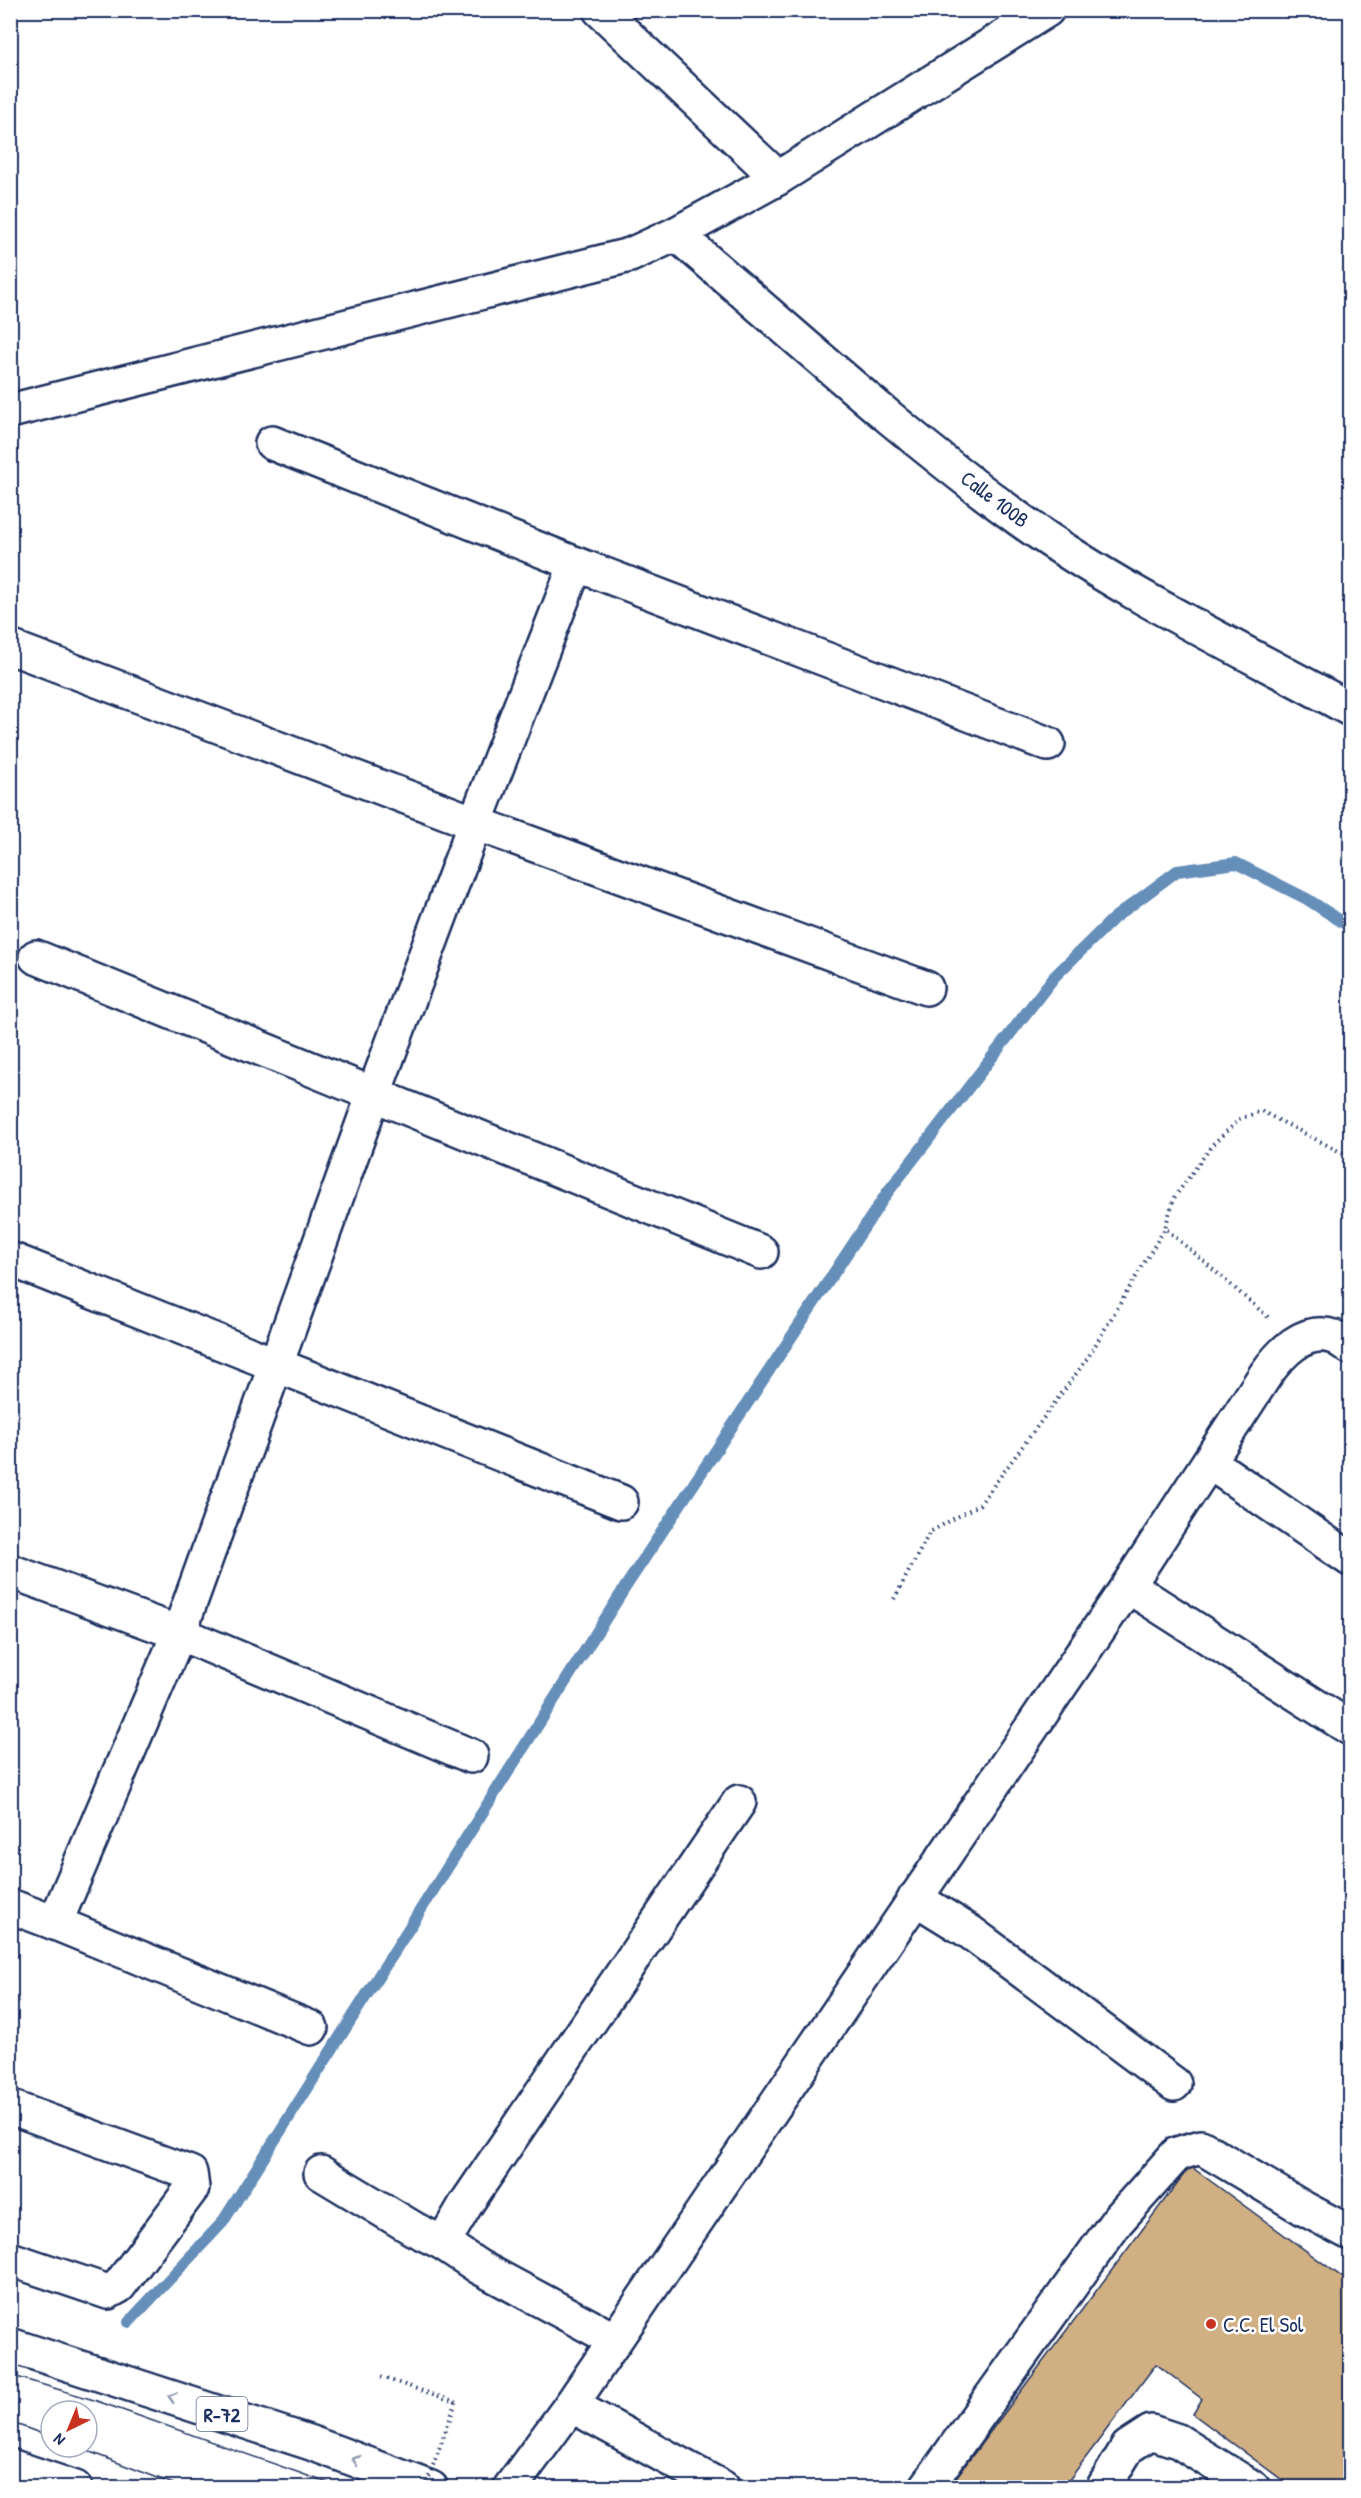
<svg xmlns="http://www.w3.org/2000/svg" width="1361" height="2498" viewBox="0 0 1361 2498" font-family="'Patrick Hand',sans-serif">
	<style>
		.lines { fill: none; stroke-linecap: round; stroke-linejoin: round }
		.stream { stroke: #658eb9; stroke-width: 12 }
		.building { fill: #d0af83; stroke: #1b2f5e; stroke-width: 1.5 }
		.minor-casing { stroke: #1b2f5e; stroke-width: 38 }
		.major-casing { stroke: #1b2f5e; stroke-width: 38 }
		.path { stroke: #1b2f5e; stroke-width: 4; stroke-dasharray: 1.5 4.5; stroke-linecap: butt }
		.minor { stroke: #fff; stroke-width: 33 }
		.major { stroke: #fff; stroke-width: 33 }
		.tram { stroke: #1b2f5e; stroke-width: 1.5 }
		.path-bridge { stroke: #1b2f5e; stroke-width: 4; stroke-dasharray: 1.5 4.5; stroke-linecap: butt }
		.oneway { stroke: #8d97ae }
		.poi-dot { fill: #c8321e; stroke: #fff; stroke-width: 2 }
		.labels { text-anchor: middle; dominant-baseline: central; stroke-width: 5; stroke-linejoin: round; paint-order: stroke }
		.shield { fill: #fff; stroke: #5f6d8e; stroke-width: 1.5 }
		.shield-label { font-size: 20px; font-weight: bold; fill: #1b2f5e }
		.street-label { font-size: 21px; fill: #1b2f5e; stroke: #fff }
		.poi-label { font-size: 21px; fill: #1b2f5e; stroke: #fff; text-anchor: start }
	</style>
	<rect width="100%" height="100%" fill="#fff"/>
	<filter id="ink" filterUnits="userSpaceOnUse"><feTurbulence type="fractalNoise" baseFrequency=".0167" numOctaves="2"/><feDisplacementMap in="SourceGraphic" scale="12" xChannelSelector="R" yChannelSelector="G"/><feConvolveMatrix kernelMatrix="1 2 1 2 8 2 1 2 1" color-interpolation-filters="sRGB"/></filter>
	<g filter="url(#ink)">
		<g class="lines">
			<path class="stream" d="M129 2322 222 2223 626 1586 887 1193 1054 977 1114 918 1177 871 1236 863 1307 899 1350 927"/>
		</g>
		<path class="building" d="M1190 2166 1350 2283V2488H1293L1193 2414 1202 2399 1156 2364 1063 2488H948Z"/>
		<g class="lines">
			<g class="minor-casing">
				<g id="minor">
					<path d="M600 10 778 178"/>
					<path d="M676 234C789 330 899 432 1019 519 1122 593 1239 648 1350 709"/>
					<path d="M10 411 630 255 676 234 778 178 1047 10"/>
					<path d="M272 443 576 564"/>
					<path d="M10 647 475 823 926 988"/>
					<path d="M36 957 761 1252"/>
					<path d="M10 1259 621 1502"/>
					<path d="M1209 1462 1350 1559"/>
					<path d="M10 1571 179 1633 471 1756"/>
					<path d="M1128 1586 1350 1728"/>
					<path d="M915 1898 970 1932 1174 2084"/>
					<path d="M10 1906 55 1923 179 1633 374 1093 475 823 576 564 1048 744"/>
					<path d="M55 1923 311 2028"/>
					<path d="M10 2107 190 2173 192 2188 119 2286 108 2292 10 2259"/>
					<path d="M321 2173 414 2229 443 2243"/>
					<path d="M615 2340 479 2267 443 2243 466 2204 739 1802"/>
					<path d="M571 2405 723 2488"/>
					<path d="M510 2488 571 2405 1128 1586 1266 1374C1281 1353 1304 1327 1334 1337 1339 1339 1345 1344 1350 1347"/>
					<path d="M926 2488 1117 2221 1177 2154 1201 2147 1303 2208 1350 2233"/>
					<path d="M1103 2488 1128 2447 1151 2432 1178 2441 1253 2488"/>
				</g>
			</g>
			<g class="major-casing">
				<g id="major">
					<path d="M10 2345 311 2443 431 2488"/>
					<path d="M10 2466 75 2488"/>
				</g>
			</g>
			<g class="path">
				<path d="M1268 1317 1165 1228 1174 1198 1213 1144 1240 1119 1261 1111 1350 1157"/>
				<path d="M894 1599 930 1532 980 1504 1087 1359 1165 1228"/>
				<path d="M381 2377 456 2402"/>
			</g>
			<use href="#minor" class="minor"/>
			<use href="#major" class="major"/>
			<g class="tram">
				<path d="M10 2375 94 2400 342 2488"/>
				<path d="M10 2422 51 2437"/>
				<path d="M77 2447 184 2488"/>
			</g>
			<path class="path-bridge" d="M425 2488 456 2402"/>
		</g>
		<defs><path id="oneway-chevron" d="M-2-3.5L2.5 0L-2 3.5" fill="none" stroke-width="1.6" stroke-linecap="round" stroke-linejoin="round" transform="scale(1.5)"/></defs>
		<g class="oneway">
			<use href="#oneway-chevron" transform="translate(172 2397) rotate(-162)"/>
			<use href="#oneway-chevron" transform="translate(356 2460) rotate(-160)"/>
		</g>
	</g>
	<circle class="poi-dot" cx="1211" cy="2324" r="6"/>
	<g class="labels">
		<rect class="shield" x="196.5" y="2397" width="51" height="34" rx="4.5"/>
		<g class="shield-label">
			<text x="222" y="2414">R-72</text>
		</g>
		<g class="street-label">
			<text transform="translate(995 499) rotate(37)">Calle 100B</text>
		</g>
		<g class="poi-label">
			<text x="1223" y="2324">C.C. El Sol</text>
		</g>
	</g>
	<rect width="1361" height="2498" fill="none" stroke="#fff" stroke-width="36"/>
	<rect x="18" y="18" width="1325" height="2462" fill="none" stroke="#1b2f5e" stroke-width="2" filter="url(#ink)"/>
	<g transform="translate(69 2429) rotate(223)"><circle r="28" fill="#ffffff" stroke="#a4acbf" stroke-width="1.5"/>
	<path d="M0-4.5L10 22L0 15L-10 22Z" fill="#c8321e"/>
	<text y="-9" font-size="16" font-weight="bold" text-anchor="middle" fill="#1b2f5e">N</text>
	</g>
</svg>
